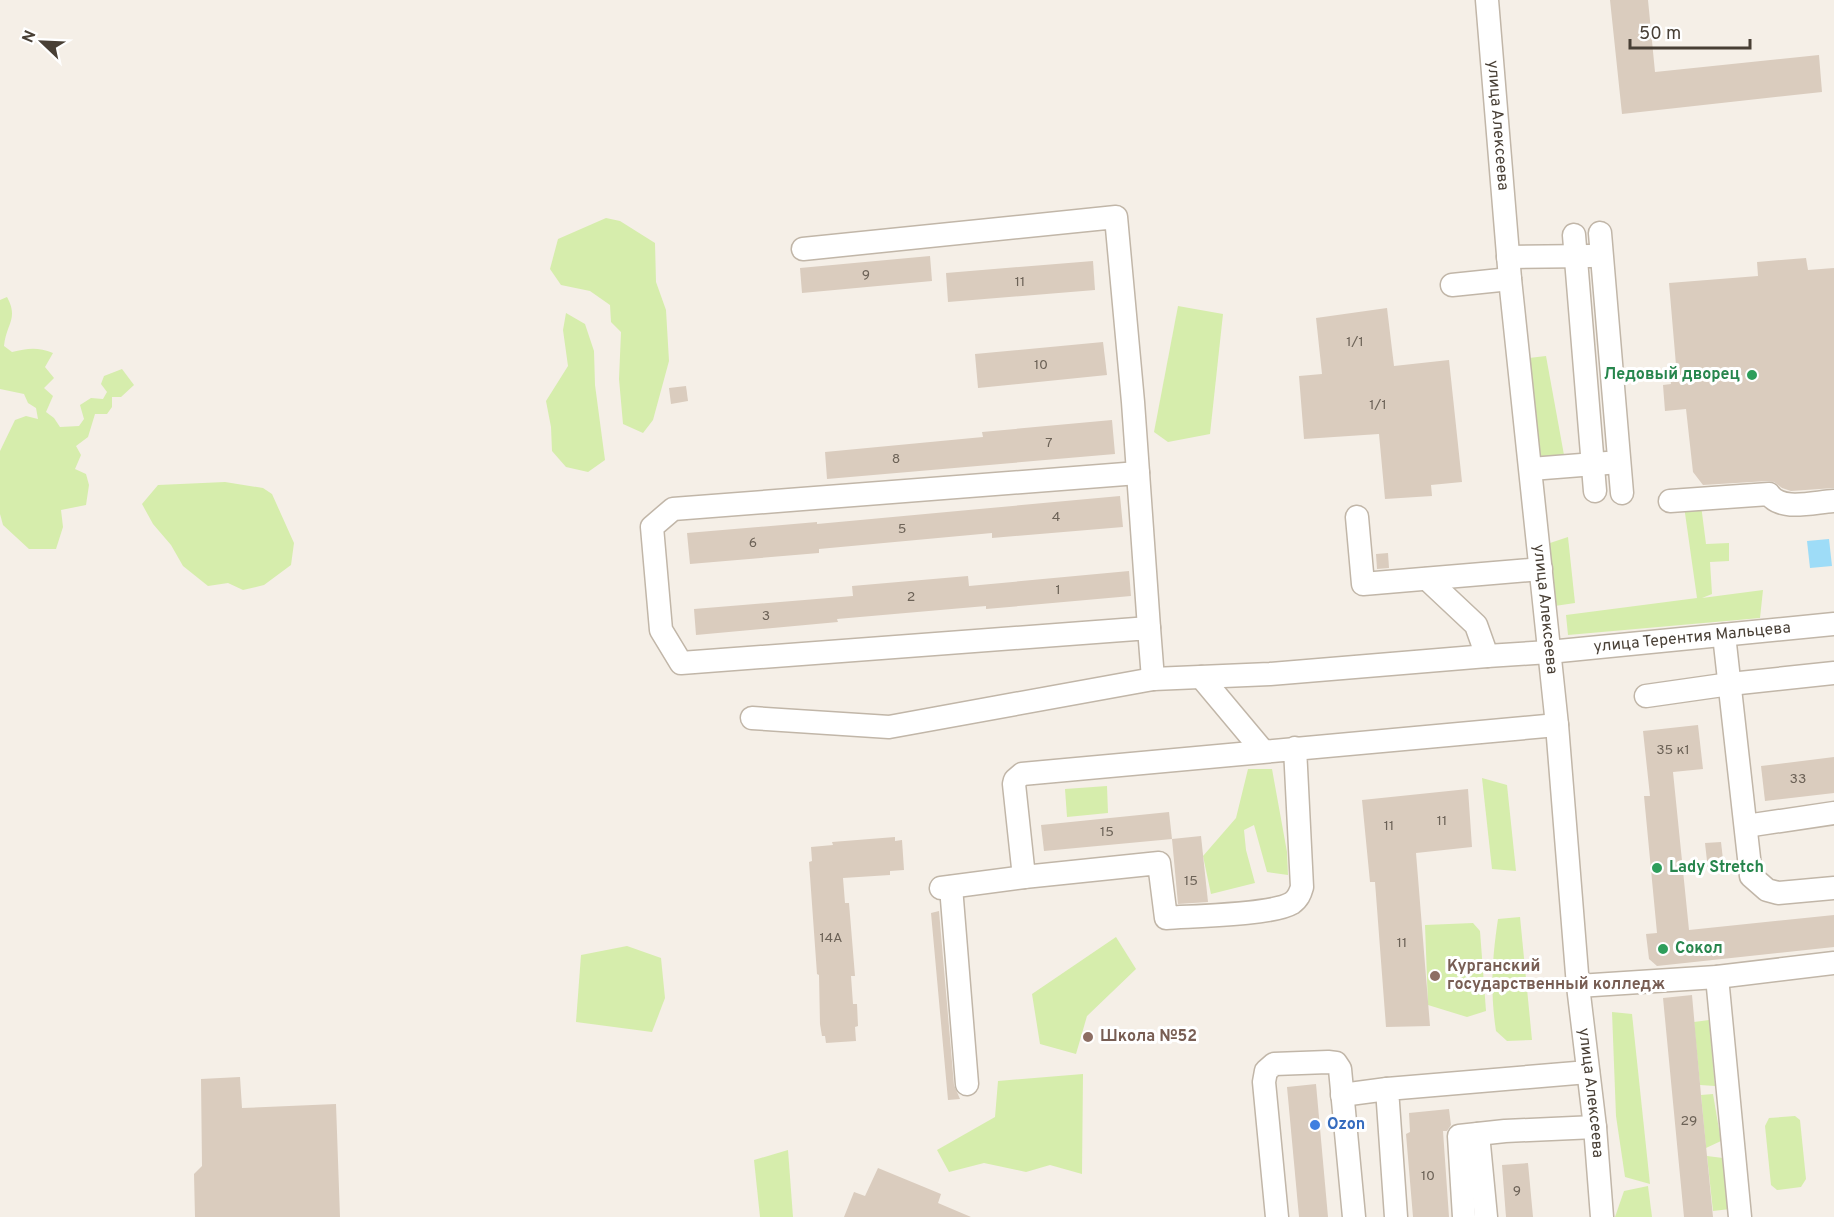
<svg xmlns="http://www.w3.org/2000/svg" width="1834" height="1217" viewBox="0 0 1834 1217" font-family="Overpass,sans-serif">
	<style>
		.green { fill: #d6edac }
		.water { fill: #9edcf7 }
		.building { fill: #daccbe }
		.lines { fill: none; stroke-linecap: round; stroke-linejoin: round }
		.minor-casing { stroke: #c1b6a8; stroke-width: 25 }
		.minor { stroke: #fff; stroke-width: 22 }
		.leisure-dot { fill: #2e9e5b; stroke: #fff; stroke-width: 2 }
		.education-dot { fill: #8d6e63; stroke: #fff; stroke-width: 2 }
		.shop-dot { fill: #3f7fe0; stroke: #fff; stroke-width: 2 }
		.labels { text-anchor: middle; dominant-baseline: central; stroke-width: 6; stroke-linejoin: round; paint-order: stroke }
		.number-label { font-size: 14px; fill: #6c6257 }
		.street-label { font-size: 16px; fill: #483f35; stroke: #fff }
		.leisure-label { font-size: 16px; font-weight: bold; fill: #27864d; stroke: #fff; text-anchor: start }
		.education-label { font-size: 16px; font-weight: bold; fill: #785e54; stroke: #fff; text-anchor: start }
		.shop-label { font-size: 16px; font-weight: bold; fill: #366cbe; stroke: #fff; text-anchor: start }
	</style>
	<rect width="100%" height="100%" fill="#f5efe7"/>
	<g class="green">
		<path d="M606 218 620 221 655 243 656 282 666 310 669 361 653 420 643 433 623 424 619 379 621 332 611 322 610 305 590 291 561 285 550 269 558 239Z"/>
		<path d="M7 297C19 319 6 324 4 346L12 352C28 348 38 347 53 353L45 367 54 378 44 388 53 396 46 412 54 418 60 427 79 426 84 419 80 405 91 398 103 399 107 392 101 384 104 376 122 369 134 385 121 397H112V407L107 414H95L88 437 76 446 81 455 75 469 86 474 89 485 86 505 61 510 63 527 56 549H29L3 525 0 514V451L15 420 26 416 38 419 36 408 28 403 24 394 0 389V300Z"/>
		<path d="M1178 306 1223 314 1210 434 1168 442 1154 432Z"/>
		<path d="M566 313 585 324 594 351 595 385 605 460 588 472 566 467 552 451 551 427 546 401 568 366 563 330Z"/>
		<path d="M1546 356 1564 455 1535 457 1529 358Z"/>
		<path d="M225 482 263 488 272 494 294 543 291 565 264 585 243 590 228 583 208 586 183 566 171 545 153 524 142 504 158 485Z"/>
		<path d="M1701 505 1706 544 1729 543V561L1710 562 1712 594 1702 598 1763 590 1760 618 1568 635 1566 615 1697 598 1684 506Z"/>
		<path d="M1568 537 1575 603 1548 607 1547 544Z"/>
		<path d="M1248 769H1272L1287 852 1288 875 1267 872 1254 825 1244 830 1246 850 1255 883 1211 894 1203 856 1236 818Z"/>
		<path d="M1482 778 1507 785 1516 871 1492 869Z"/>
		<path d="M1107 786 1108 813 1067 817 1065 789Z"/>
		<path d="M1520 917 1532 1040 1507 1041 1496 1031C1490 991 1492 959 1498 919Z"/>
		<path d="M1473 923 1480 931 1486 1011 1467 1017 1428 1005 1425 925Z"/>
		<path d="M1116 937 1136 969 1087 1016 1076 1054 1040 1044 1032 994Z"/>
		<path d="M627 946 661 958 665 998 652 1032 576 1022 581 955Z"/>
		<path d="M1612 1012 1632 1014 1650 1184 1625 1177 1616 1116Z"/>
		<path d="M1709 1020 1715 1086 1700 1085 1694 1022Z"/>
		<path d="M1083 1074 1082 1174 1050 1165 1026 1172 984 1163 949 1172 937 1150 995 1117 998 1081Z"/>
		<path d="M1713 1094 1721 1141 1706 1148 1701 1095Z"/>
		<path d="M1795 1116 1800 1120 1806 1179 1801 1187 1777 1190 1771 1185 1765 1126 1769 1118Z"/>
		<path d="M788 1150 793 1217H760L754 1160Z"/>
		<path d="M1707 1156 1723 1158 1730 1209 1713 1211Z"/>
		<path d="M1648 1186 1652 1217H1615L1624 1191Z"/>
	</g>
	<path class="water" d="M1829 539 1832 566 1810 568 1807 541Z"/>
	<g class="building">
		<path d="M1610 0H1648L1655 72 1819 55 1822 92 1622 114Z"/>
		<path d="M930 256 932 281 802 293 800 268Z"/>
		<path d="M1806 258 1808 270 1834 268V488L1791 491 1782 488 1774 482 1768 481 1703 485 1693 472 1686 409 1665 411 1663 385 1671 384 1669 365H1676L1669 283 1758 276 1757 262Z"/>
		<path d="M1093 261 1095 290 948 302 946 273Z"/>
		<path d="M1387 308 1394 366 1449 360 1462 482 1431 485 1432 496 1385 499 1379 434 1304 439 1299 376 1322 374 1316 318Z"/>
		<path d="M1103 342 1107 375 978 388 975 354Z"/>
		<path d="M686 386 688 401 671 404 669 388Z"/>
		<path d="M1112 420 1115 454 827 479 825 452 983 437 982 432Z"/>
		<path d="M1120 496 1123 527 992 538V533L819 549V553L690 564 687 533 817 522V524Z"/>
		<path d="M1388 553 1389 568 1377 569 1376 554Z"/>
		<path d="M1129 571 1131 596 986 609V606L837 619 838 622 696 635 694 609 853 596 852 586 968 576 969 586Z"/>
		<path d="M1698 725 1703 769 1673 772 1689 930 1834 915V947L1657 966 1649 959 1646 934 1657 933 1644 796H1650L1643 731Z"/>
		<path d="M1834 757V793L1765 801 1761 766Z"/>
		<path d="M1468 789 1472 847 1416 853 1430 1026 1386 1027 1375 882H1370L1362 800Z"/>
		<path d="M1169 812 1172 839 1044 851 1041 825Z"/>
		<path d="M1201 836 1208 902 1178 904 1172 839Z"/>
		<path d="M895 837V841L902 840 904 870 890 871V875L843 878 845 903H849L855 976H851L853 1004H857L858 1026 855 1027 856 1041 826 1043 825 1036H822L820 1024 819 975 817 974 809 862 812 861 811 847 833 845 832 842Z"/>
		<path d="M1721 842 1724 868 1708 870 1705 843Z"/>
		<path d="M939 911 954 1085 960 1099 948 1100 931 913Z"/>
		<path d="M1692 995 1701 1095 1713 1217H1684L1663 998Z"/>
		<path d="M240 1077 242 1108 336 1104 340 1217H195L194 1174 202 1166 201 1079Z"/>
		<path d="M1316 1084 1328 1217H1299L1287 1087Z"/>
		<path d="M1449 1109 1451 1125 1447 1131H1443L1449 1217H1413L1406 1134 1410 1132 1409 1113Z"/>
		<path d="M1528 1163 1533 1217H1506L1502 1165Z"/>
		<path d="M878 1168 941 1194 938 1203 971 1217H844L854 1192 865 1196Z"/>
	</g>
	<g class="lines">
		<g class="minor-casing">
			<g id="minor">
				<path id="s1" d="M1487 0 1510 279 1557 725 1578 986 1595 1127 1602 1217"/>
				<path d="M1600 233 1622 493"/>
				<path d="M1574 235 1595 491"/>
				<path d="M803 249 1116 217 1133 402 1149 628"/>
				<path d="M1508 257 1591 256"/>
				<path d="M1452 285 1510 279"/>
				<path d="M1531 469 1607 463"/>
				<path d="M1138 473 673 509 652 527 661 630 681 663 1149 628 1153 679"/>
				<path d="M1670 501 1769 494C1781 512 1814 502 1834 501"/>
				<path d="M1357 517 1363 584 1541 569"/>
				<path id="s2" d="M1427 579 1476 625 1487 656 1549 652 1834 624"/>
				<path d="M1724 635 1751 876 1767 890 1778 893 1834 888"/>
				<path d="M1201 677 1263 751"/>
				<path d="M1646 696 1730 684 1834 673"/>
				<path d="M752 718 889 727 1153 679 1270 674 1487 656"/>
				<path d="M1295 748 1302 887C1300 894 1298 899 1292 903 1272 915 1194 916 1166 918L1159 863 1024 877 1014 784 1015 780 1022 774 1557 725"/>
				<path d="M1746 826 1834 813"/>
				<path d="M951 887 967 1084"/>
				<path d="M941 888 1024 877"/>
				<path d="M1717 977 1740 1217"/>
				<path d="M1578 986 1717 977 1834 963"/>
				<path d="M1342 1095 1387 1089"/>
				<path d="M1478 1134 1486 1217"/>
				<path d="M1277 1217 1264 1082 1266 1071 1274 1064 1328 1062 1336 1063 1340 1069 1354 1217"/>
				<path d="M1396 1217 1387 1089 1588 1072"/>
				<path d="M1464 1217 1459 1136 1505 1131 1595 1127"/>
			</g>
		</g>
		<use href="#minor" class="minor"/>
	</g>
	<g class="leisure-dot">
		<circle cx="1752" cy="375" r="6"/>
		<circle cx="1657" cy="868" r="6"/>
		<circle cx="1663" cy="949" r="6"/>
	</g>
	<g class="education-dot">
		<circle cx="1435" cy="976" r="6"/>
		<circle cx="1088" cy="1037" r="6"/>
	</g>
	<circle class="shop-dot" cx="1315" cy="1125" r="6"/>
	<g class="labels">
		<g class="number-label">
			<text x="866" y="275">9</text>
			<text x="1020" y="282">11</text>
			<text x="1355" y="342">1/1</text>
			<text x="1041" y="365">10</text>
			<text x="1378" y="405">1/1</text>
			<text x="1049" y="443">7</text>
			<text x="896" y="459">8</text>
			<text x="1056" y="517">4</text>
			<text x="902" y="529">5</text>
			<text x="753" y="543">6</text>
			<text x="1058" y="590">1</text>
			<text x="911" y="597">2</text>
			<text x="766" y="616">3</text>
			<text x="1673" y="750">35 к1</text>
			<text x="1798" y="779">33</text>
			<text x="1442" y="821">11</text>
			<text x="1389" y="826">11</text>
			<text x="1107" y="832">15</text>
			<text x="1191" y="881">15</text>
			<text x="831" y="938">14А</text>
			<text x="1402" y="943">11</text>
			<text x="1689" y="1121">29</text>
			<text x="1428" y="1176">10</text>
			<text x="1517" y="1191">9</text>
		</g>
		<g class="street-label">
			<text stroke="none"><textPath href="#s1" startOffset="126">улица Алексеева</textPath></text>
			<text stroke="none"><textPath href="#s1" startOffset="612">улица Алексеева</textPath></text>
			<text stroke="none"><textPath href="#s2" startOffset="306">улица Терентия Мальцева</textPath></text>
			<text stroke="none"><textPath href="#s1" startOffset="1098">улица Алексеева</textPath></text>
		</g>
		<g class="leisure-label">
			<text x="1740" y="375" text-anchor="end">Ледовый дворец</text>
			<text x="1669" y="868">Lady Stretch</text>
			<text x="1675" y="949">Сокол</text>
		</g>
		<g class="education-label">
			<text x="1447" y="967">Курганский<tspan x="1447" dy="18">государственный колледж</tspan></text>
			<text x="1100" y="1037">Школа №52</text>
		</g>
		<g class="shop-label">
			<text x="1327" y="1125">Ozon</text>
		</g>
	</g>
	<g transform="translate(42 42) rotate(293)" stroke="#ffffff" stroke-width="4.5" paint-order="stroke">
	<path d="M0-4.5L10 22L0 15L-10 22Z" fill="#483f35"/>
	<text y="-9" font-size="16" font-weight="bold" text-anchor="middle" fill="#483f35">N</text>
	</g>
	<path d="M1630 39v9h120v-9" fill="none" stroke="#483f35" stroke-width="3"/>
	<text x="1639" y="39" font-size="18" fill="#483f35" stroke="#ffffff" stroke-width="4.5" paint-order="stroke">50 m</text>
</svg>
